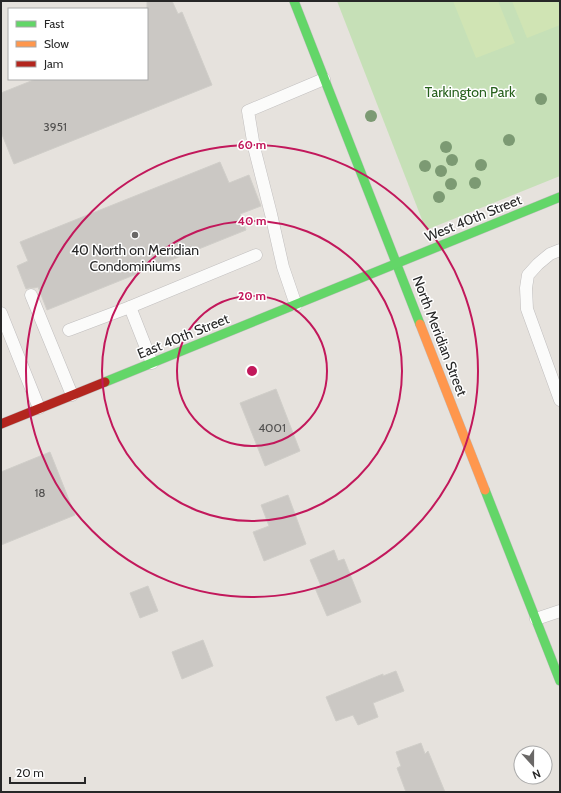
<svg xmlns="http://www.w3.org/2000/svg" width="561" height="793" viewBox="0 0 561 793" font-family="Cabin,sans-serif">
	<style>
		.green { fill: #c6e0b7 }
		.pitch { fill: #d0e4b4 }
		.building { fill: #cbc8c4; stroke: #d0cec9 }
		.lines { fill: none; stroke-linecap: round; stroke-linejoin: round }
		.lane-casing { stroke: #c0bebe; stroke-width: 13 }
		.fast-casing { stroke: #c0bebe; stroke-width: 10 }
		.slow-casing { stroke: #c0bebe; stroke-width: 10 }
		.jam-casing { stroke: #c0bebe; stroke-width: 10 }
		.lane { stroke: #fbfbfa; stroke-width: 12 }
		.fast { stroke: #63d668; stroke-width: 9 }
		.slow { stroke: #ff974d; stroke-width: 9 }
		.jam { stroke: #b3261e; stroke-width: 9 }
		.tree { fill: #7c9a73 }
		.ring { fill: none; stroke: #c2185b; stroke-width: 2 }
		.poi-dot { fill: #6a6867; stroke: #fff; stroke-width: 1.5 }
		.labels { text-anchor: middle; dominant-baseline: central; stroke-width: 3; stroke-linejoin: round; paint-order: stroke }
		.number-label { font-size: 12px; fill: #525150 }
		.park-label { font-size: 14px; fill: #26601c; stroke: #fff }
		.street-label { font-size: 14px; fill: #272727; stroke: #fff }
		.poi-label { font-size: 14px; fill: #272727; stroke: #fff }
		.centre { fill: #c2185b; stroke: #fff; stroke-width: 2 }
		.ring-label { font-size: 12px; text-anchor: middle; font-weight: bold; fill: #c2185b; stroke: #fff; stroke-width: 3; stroke-linejoin: round; paint-order: stroke }
	</style>
	<rect width="100%" height="100%" fill="#e6e2dd"/>
	<path class="green" d="M337 1H560V176L426 230Z"/>
	<g class="pitch">
		<path d="M453 1H498L515 43 476 58Z"/>
		<path d="M512 1H557L560 9V25L527 38Z"/>
	</g>
	<g class="building">
		<path d="M147 1H172L178 14 182 12 212 85 14 164 1 132V93L36 79H147Z"/>
		<path d="M220 162 229 183 249 175 261 206 240 214 246 230 47 310 38 287 34 288H29L26 289 17 266 28 261 20 242Z"/>
		<path d="M276 389 300 451 265 466 240 403Z"/>
		<path d="M50 452 75 515 1 545V472Z"/>
		<path d="M288 495 306 544 264 561 253 532 269 526 261 505Z"/>
		<path d="M334 550 338 561 344 559 361 602 327 616 315 588 321 586 310 560Z"/>
		<path d="M148 586 158 611 140 618 130 593Z"/>
		<path d="M203 640 213 666 182 679 172 652Z"/>
		<path d="M396 671 404 691 373 703 378 717 358 725 353 715 336 721 326 697 383 674V676Z"/>
		<path d="M421 743 425 754 428 751 445 792H406L397 768 401 766 396 752Z"/>
	</g>
	<g class="lines">
		<g class="lane-casing">
			<g id="lane">
				<path d="M560 250 550 254 538 264 528 275 526 288 527 309 560 400"/>
				<path d="M31 295 72 395"/>
				<path d="M296 305 283 267 271 214 254 147 248 111 324 79"/>
				<path d="M130 307 152 363"/>
				<path d="M1 313 39 408"/>
				<path d="M69 330 130 307 256 255"/>
				<path d="M536 619 560 611"/>
			</g>
		</g>
		<g class="fast-casing">
			<g id="fast">
				<path d="M294 1 420 324"/>
				<path d="M105 382 560 197"/>
				<path d="M485 490 560 681"/>
			</g>
		</g>
		<g class="slow-casing">
			<path id="slow" d="M420 324 485 490"/>
		</g>
		<g class="jam-casing">
			<path id="jam" d="M1 424 105 382"/>
		</g>
		<use href="#lane" class="lane"/>
		<use href="#fast" class="fast"/>
		<use href="#slow" class="slow"/>
		<use href="#jam" class="jam"/>
	</g>
	<g class="tree">
		<circle cx="541" cy="99" r="6"/>
		<circle cx="371" cy="116" r="6"/>
		<circle cx="509" cy="140" r="6"/>
		<circle cx="446" cy="147" r="6"/>
		<circle cx="452" cy="160" r="6"/>
		<circle cx="481" cy="165" r="6"/>
		<circle cx="425" cy="166" r="6"/>
		<circle cx="441" cy="171" r="6"/>
		<circle cx="475" cy="183" r="6"/>
		<circle cx="451" cy="184" r="6"/>
		<circle cx="439" cy="197" r="6"/>
	</g>
	<g class="ring">
		<circle cx="252" cy="371" r="75"/>
		<circle cx="252" cy="371" r="150"/>
		<circle cx="252" cy="371" r="226"/>
	</g>
	<circle class="poi-dot" cx="135" cy="235" r="4"/>
	<g class="labels">
		<g class="number-label">
			<text x="55" y="126">3951</text>
			<text x="272" y="427">4001</text>
			<text x="40" y="492">18</text>
		</g>
		<g class="park-label">
			<text x="470" y="92">Tarkington Park</text>
		</g>
		<g class="street-label">
			<text transform="translate(473 218) rotate(-22)">West 40th Street</text>
			<text transform="translate(183 336) rotate(-22)">East 40th Street</text>
			<text transform="translate(440 336) rotate(69)">North Meridian Street</text>
		</g>
		<g class="poi-label">
			<text x="135" y="250">40 North on Meridian<tspan x="135" dy="16">Condominiums</tspan></text>
		</g>
	</g>
	<circle cx="252" cy="371" r="6" class="centre"/>
	<g class="ring-label">
		<text x="252" y="149">60 m</text>
		<text x="252" y="225">40 m</text>
		<text x="252" y="300">20 m</text>
	</g>
	<rect width="561" height="793" fill="none" stroke="#272727" stroke-width="4"/>
	<rect x="8" y="8" width="140" height="72" fill="#ffffff" stroke="#a9a9a9"/>
	<rect x="16" y="21" width="20" height="6" fill="#63d668" stroke="#a9a9a9"/>
	<text x="44" y="28" font-size="12" fill="#272727">Fast</text>
	<rect x="16" y="41" width="20" height="6" fill="#ff974d" stroke="#a9a9a9"/>
	<text x="44" y="48" font-size="12" fill="#272727">Slow</text>
	<rect x="16" y="61" width="20" height="6" fill="#b3261e" stroke="#a9a9a9"/>
	<text x="44" y="68" font-size="12" fill="#272727">Jam</text>
	<g transform="translate(533 765) rotate(159)"><circle r="19" fill="#ffffff" stroke="#a9a9a9"/>
	<path d="M0-3L7 15L0 10L-7 15Z" fill="#6a6867"/>
	<text y="-6" font-size="11" font-weight="bold" text-anchor="middle" fill="#272727">N</text>
	</g>
	<path d="M10 777v6h75v-6" fill="none" stroke="#272727" stroke-width="2"/>
	<text x="16" y="777" font-size="12" fill="#272727" stroke="#ffffff" stroke-width="3" paint-order="stroke">20 m</text>
</svg>
